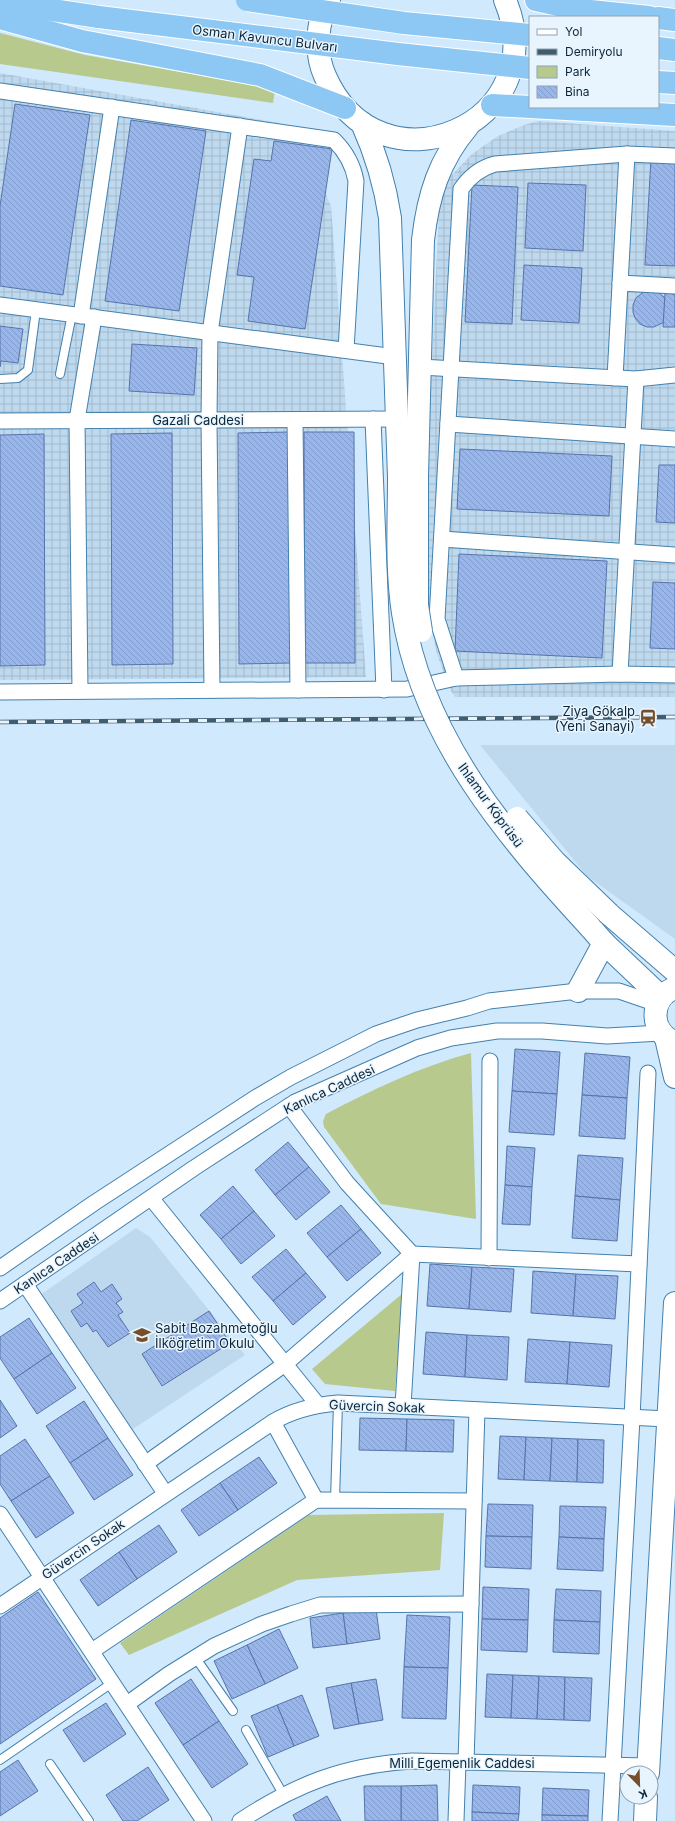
<svg xmlns="http://www.w3.org/2000/svg" width="675" height="1821" viewBox="0 0 675 1821" font-family="Inter,sans-serif">
	<style>
		.built { fill: #bed9ee }
		.industrial { fill: url(#industrial-grid) }
		.park { fill: #b7c98d }
		.building { fill: url(#building-back-hatch); stroke: #5674ac }
		.lines { fill: none; stroke-linecap: round; stroke-linejoin: round }
		.lane-casing { stroke: #4381ae; stroke-width: 10 }
		.street-casing { stroke: #4381ae; stroke-width: 17 }
		.secondary-casing { stroke: #4381ae; stroke-width: 24 }
		.highway-casing { stroke: #fff; stroke-width: 24 }
		.lane { stroke: #fff; stroke-width: 8 }
		.street { stroke: #fff; stroke-width: 15 }
		.secondary { stroke: #fff; stroke-width: 22 }
		.highway { stroke: #8dc8f5; stroke-width: 22 }
		.rail-casing { stroke: #415c6e; stroke-width: 4.5 }
		.rail { stroke: #e8f4fe; stroke-width: 3; stroke-dasharray: 9; stroke-linecap: butt }
		.secondary-bridge-casing { stroke: #4381ae; stroke-width: 24; stroke-linecap: butt }
		.highway-bridge-casing { stroke: #fff; stroke-width: 24; stroke-linecap: butt }
		.secondary-bridge { stroke: #fff; stroke-width: 22 }
		.highway-bridge { stroke: #8dc8f5; stroke-width: 22 }
		.labels { text-anchor: middle; dominant-baseline: central; stroke-width: 3; stroke-linejoin: round; paint-order: stroke }
		.street-label { font-size: 13px; fill: #0b2638; stroke: #e8f4fe }
		.poi-label { font-size: 13px; fill: #0b2638; stroke: #e8f4fe; text-anchor: end }
	</style>
	<defs>
		<pattern id="industrial-grid" width="8" height="8" patternUnits="userSpaceOnUse"><rect width="8" height="8" fill="#bed9ee"/><path d="M0 4h8M4 0v8" fill="none" stroke="#a2bacd"/></pattern>
		<pattern id="building-back-hatch" width="6" height="6" patternUnits="userSpaceOnUse"><rect width="6" height="6" fill="#98b6eb"/><path d="M-1 5l2 2M0 0l6 6M5-1l2 2" fill="none" stroke="#829cca"/></pattern>
	</defs>
	<rect width="100%" height="100%" fill="#d0e9fc"/>
	<g class="built">
		<path d="M480 745H675V939L587 876Z"/>
		<path d="M136 1228 150 1237 245 1355 127 1433 36 1298Z"/>
	</g>
	<g class="industrial">
		<path d="M0 73 279 123 305 145 331 206 366 677 0 680Z"/>
		<path d="M538 121 675 131V697H455L448 686 437 654 429 617 423 555 439 209 444 188 449 178 472 154 498 136 524 125Z"/>
	</g>
	<g class="park">
		<path d="M0 33 85 55 275 89 273 103 0 64Z"/>
		<path d="M471 1053 476 1219 381 1204 324 1127 323 1121 326 1114C373 1089 420 1067 471 1053Z"/>
		<path d="M402 1294 395 1391 325 1384 312 1369Z"/>
		<path d="M444 1513 440 1570 297 1580 129 1655 120 1643 309 1515Z"/>
	</g>
	<g class="building">
		<path d="M15 104 90 115 63 295 0 286V206Z"/>
		<path d="M131 120 206 131 179 311 105 301Z"/>
		<path d="M274 141 332 149 305 329 248 321 254 277 237 275 254 159 271 161Z"/>
		<path d="M651 158 675 159V266L645 265Z"/>
		<path d="M528 183 586 185 583 251 525 248Z"/>
		<path d="M472 185 518 187 512 324 465 322Z"/>
		<path d="M524 265 582 268 579 323 521 320Z"/>
		<path d="M649 291 659 293 665 298 664 322 654 327H647L640 324 635 318 633 312V305L636 298 642 293Z"/>
		<path d="M665 293 675 294V327H663Z"/>
		<path d="M0 326 23 329 18 363 1 361 0 367Z"/>
		<path d="M132 344 197 348 194 395 129 391Z"/>
		<path d="M290 432 291 663 239 664 238 433Z"/>
		<path d="M304 432H354L355 663H305Z"/>
		<path d="M172 433 173 664 112 665 111 434Z"/>
		<path d="M44 434 45 665 0 666V435Z"/>
		<path d="M460 449 612 456 609 516 457 509Z"/>
		<path d="M659 465H675V523L656 522Z"/>
		<path d="M459 554 607 561 602 658 455 651Z"/>
		<path d="M653 582 675 583V649L650 648Z"/>
		<path d="M515 1049 560 1052 557 1094 512 1091Z"/>
		<path d="M585 1053 630 1057 627 1098 582 1095Z"/>
		<path d="M512 1091 557 1094 554 1135 509 1132Z"/>
		<path d="M582 1095 627 1098 625 1139 579 1136Z"/>
		<path d="M288 1142 309 1167 275 1195 255 1170Z"/>
		<path d="M507 1146 535 1148 532 1187 505 1185Z"/>
		<path d="M578 1155 623 1158 620 1200 575 1196Z"/>
		<path d="M309 1167 330 1192 296 1220 275 1195Z"/>
		<path d="M505 1185 532 1187 530 1225 502 1224Z"/>
		<path d="M233 1186 254 1211 221 1239 200 1215Z"/>
		<path d="M575 1196 620 1200 617 1241 572 1238Z"/>
		<path d="M341 1205 361 1229 327 1257 307 1233Z"/>
		<path d="M254 1211 275 1236 241 1264 221 1239Z"/>
		<path d="M361 1229 381 1253 347 1281 327 1257Z"/>
		<path d="M286 1249 306 1273 273 1301 252 1277Z"/>
		<path d="M430 1264 472 1267 469 1309 427 1306Z"/>
		<path d="M472 1267 514 1269 511 1312 469 1309Z"/>
		<path d="M533 1271 576 1274 573 1316 531 1313Z"/>
		<path d="M306 1273 326 1297 293 1325 273 1301Z"/>
		<path d="M576 1274 618 1276 615 1319 573 1316Z"/>
		<path d="M94 1282 101 1292 112 1284 122 1299 116 1303 123 1312 118 1315 130 1333 108 1347 96 1330 93 1332 87 1323 81 1327 71 1311 83 1303 77 1294Z"/>
		<path d="M209 1311 230 1343 162 1386 142 1354Z"/>
		<path d="M29 1318 52 1353 14 1379 0 1358V1337Z"/>
		<path d="M426 1332 467 1335 465 1377 423 1374Z"/>
		<path d="M467 1335 509 1337 507 1380 465 1377Z"/>
		<path d="M528 1339 570 1342 567 1384 525 1382Z"/>
		<path d="M570 1342 612 1345 609 1387 567 1384Z"/>
		<path d="M52 1353 76 1388 37 1414 14 1379Z"/>
		<path d="M0 1400 17 1426 0 1438Z"/>
		<path d="M84 1401 108 1438 70 1463 46 1426Z"/>
		<path d="M360 1418 407 1419 406 1451 359 1450Z"/>
		<path d="M407 1419 454 1420 453 1452 406 1451Z"/>
		<path d="M500 1436 526 1437 524 1480 498 1479Z"/>
		<path d="M526 1437 552 1438 550 1481 524 1480Z"/>
		<path d="M108 1438 133 1475 94 1500 70 1463Z"/>
		<path d="M552 1438 578 1439 577 1482 550 1481Z"/>
		<path d="M25 1439 50 1476 11 1501 0 1484V1456Z"/>
		<path d="M578 1439 604 1440 603 1483 577 1482Z"/>
		<path d="M259 1457 277 1483 238 1510 220 1483Z"/>
		<path d="M50 1476 74 1513 36 1538 11 1501Z"/>
		<path d="M220 1483 238 1510 199 1536 181 1510Z"/>
		<path d="M488 1504 533 1505 532 1537 486 1536Z"/>
		<path d="M560 1506 606 1507 604 1539 559 1537Z"/>
		<path d="M159 1525 177 1552 137 1579 119 1552Z"/>
		<path d="M486 1536 532 1537 531 1569 485 1567Z"/>
		<path d="M559 1537 604 1539 603 1571 557 1569Z"/>
		<path d="M119 1552 137 1579 98 1606 80 1580Z"/>
		<path d="M483 1587 529 1589 528 1620 482 1619Z"/>
		<path d="M556 1589 601 1591 600 1622 554 1620Z"/>
		<path d="M38 1592 96 1679 0 1744V1618Z"/>
		<path d="M376 1609 380 1639 347 1644 343 1613Z"/>
		<path d="M343 1613 347 1644 313 1648 310 1618Z"/>
		<path d="M407 1615 450 1617 448 1668 404 1667Z"/>
		<path d="M482 1619 528 1620 527 1652 481 1650Z"/>
		<path d="M554 1620 600 1622 599 1654 553 1652Z"/>
		<path d="M279 1629 298 1668 265 1684 247 1645Z"/>
		<path d="M247 1645 265 1684 232 1699 214 1661Z"/>
		<path d="M404 1667 448 1668 446 1719 402 1718Z"/>
		<path d="M487 1674 513 1675 511 1718 485 1717Z"/>
		<path d="M513 1675 539 1676 537 1719 511 1718Z"/>
		<path d="M539 1676 565 1677 564 1720 537 1719Z"/>
		<path d="M565 1677 592 1678 590 1721 564 1720Z"/>
		<path d="M191 1679 219 1721 183 1745 155 1703Z"/>
		<path d="M376 1679 383 1720 359 1724 351 1683Z"/>
		<path d="M351 1683 359 1724 334 1729 326 1688Z"/>
		<path d="M302 1695 319 1736 294 1746 277 1705Z"/>
		<path d="M106 1703 126 1734 84 1762 63 1730Z"/>
		<path d="M277 1705 294 1746 268 1757 251 1716Z"/>
		<path d="M219 1721 248 1764 212 1788 183 1745Z"/>
		<path d="M18 1760 38 1791 0 1816V1772Z"/>
		<path d="M148 1767 169 1800 137 1821H123L106 1795Z"/>
		<path d="M437 1785 438 1821H401V1786Z"/>
		<path d="M473 1785 520 1787 519 1814 472 1812Z"/>
		<path d="M364 1786H401V1821H365Z"/>
		<path d="M543 1788 589 1790 588 1816 542 1815Z"/>
		<path d="M327 1796 341 1821H296L293 1815Z"/>
		<path d="M472 1812 519 1814 518 1821H472Z"/>
		<path d="M542 1815 588 1816V1821H542Z"/>
	</g>
	<g class="lines">
		<g class="lane-casing">
			<g id="lane">
				<path d="M60 374 72 314"/>
				<path d="M0 379 18 378 28 370 36 310"/>
				<path d="M335 1500 338 1403"/>
				<path d="M195 1657 233 1711"/>
				<path d="M246 1730 283 1794"/>
				<path d="M0 1760 112 1683"/>
				<path d="M50 1764 89 1821"/>
			</g>
		</g>
		<g class="street-casing">
			<g id="street">
				<path d="M0 91 334 140C346 152 353 164 356 181L346 350"/>
				<path d="M620 283 675 286"/>
				<path d="M0 305 395 357"/>
				<path d="M81 316 112 107"/>
				<path d="M420 367 636 379 675 375"/>
				<path d="M615 378 627 154"/>
				<path d="M373 419 384 690"/>
				<path d="M295 420 298 690"/>
				<path d="M0 421 397 419"/>
				<path d="M448 424 675 439"/>
				<path d="M442 539 675 555"/>
				<path d="M620 674 636 379"/>
				<path d="M456 678 437 619 461 189C470 176 480 168 495 164L627 154 675 156"/>
				<path d="M212 690 209 420 210 333 240 126"/>
				<path d="M80 691 77 420 94 317"/>
				<path d="M0 692 407 689 456 678 620 674 675 675"/>
				<path d="M289 1106 347 1183 412 1254 403 1406"/>
				<path d="M151 1198 318 1405"/>
				<path d="M489 1258 490 1061"/>
				<path d="M0 1268 94 1203 255 1098 291 1077 376 1034 417 1020 467 1008 489 1001 578 991H619L657 1004"/>
				<path d="M25 1284 165 1493"/>
				<path d="M0 1301 194 1168 295 1102 417 1048 451 1038 497 1031H542L607 1036 661 1033"/>
				<path d="M273 1422 316 1500"/>
				<path d="M145 1464 285 1364 412 1254 639 1264"/>
				<path d="M0 1514 204 1821"/>
				<path d="M0 1606 273 1422C293 1410 315 1405 338 1403L668 1419"/>
				<path d="M92 1651 316 1500 474 1501"/>
				<path d="M127 1704 169 1674 214 1646 262 1624 291 1614 320 1605 471 1604"/>
				<path d="M466 1762 477 1410"/>
				<path d="M240 1821C296 1784 345 1765 412 1761L648 1766"/>
				<path d="M456 1821 458 1762"/>
				<path d="M610 1821 632 1418 648 1073"/>
			</g>
		</g>
		<g class="secondary-casing">
			<g id="secondary">
				<path d="M329 0C316 22 315 54 325 76 379 200 557 124 505 0"/>
				<path d="M362 123C376 154 385 184 390 218L399 477"/>
				<path d="M417 476 423 240C428 196 439 160 468 126"/>
				<path d="M609 914 675 971"/>
				<path d="M590 927 604 943 661 997"/>
				<path d="M675 988C649 997 649 1033 675 1042"/>
				<path d="M578 991 604 943"/>
				<path d="M666 1038 675 1077"/>
				<path d="M648 1773 675 1303"/>
				<path d="M645 1821 646 1797"/>
			</g>
		</g>
		<g class="highway-casing">
			<g id="highway">
				<path d="M536 0 581 10 649 17"/>
				<path d="M0 2 99 17"/>
				<path d="M0 18 82 41 260 75 345 108"/>
				<path d="M658 18 675 20"/>
				<path d="M658 48 675 50"/>
				<path d="M658 82 675 83"/>
				<path d="M492 105 530 107"/>
				<path d="M530 107 675 115"/>
			</g>
		</g>
		<use href="#lane" class="lane"/>
		<use href="#street" class="street"/>
		<use href="#secondary" class="secondary"/>
		<use href="#highway" class="highway"/>
		<g class="rail-casing">
			<path id="rail" d="M0 722 675 717"/>
		</g>
		<use href="#rail" class="rail"/>
		<g class="secondary-bridge-casing">
			<g id="secondary-bridge">
				<path d="M417 476V605L421 631"/>
				<path d="M399 477C399 522 396 568 403 613 422 738 508 838 590 927"/>
				<path d="M517 818 555 862 609 914"/>
			</g>
		</g>
		<g class="highway-bridge-casing">
			<g id="highway-bridge">
				<path d="M247 0 404 23 530 35"/>
				<path d="M99 17 398 54 530 68"/>
			</g>
		</g>
		<use href="#secondary-bridge" class="secondary-bridge"/>
		<use href="#highway-bridge" class="highway-bridge"/>
	</g>
	<defs>
		<g id="station-bare" transform="scale(1.38)"><path d="M-3-6H3Q5-6 5-4V2Q5 4 3 4L4.5 6H3L1.5 4h-3L-3 6H-4.5L-3 4Q-5 4-5 2V-4Q-5-6-3-6ZM-3.5-4v3h7v-3ZM-3.5 1v1.5H-2V1ZM2 1v1.5H3.5V1Z" fill="#754f2c" stroke="#e8f4fe" stroke-width="2.5" paint-order="stroke"/></g>
		<g id="school-bare" transform="scale(1.38)"><path d="M0-5L7-2L0 1L-7-2ZM-4 1L0 2.5L4 1V4Q0 6-4 4Z" fill="#754f2c" stroke="#e8f4fe" stroke-width="2.5" paint-order="stroke"/></g>
	</defs>
	<g fill-rule="evenodd">
		<use href="#station-bare" x="648" y="718"/>
		<use href="#school-bare" x="142" y="1335"/>
	</g>
	<g class="labels">
		<g class="street-label">
			<text transform="translate(265 38) rotate(7)">Osman Kavuncu Bulvarı</text>
			<text x="198" y="420">Gazali Caddesi</text>
			<text transform="translate(491 805) rotate(54)">Ihlamur Köprüsü</text>
			<text transform="translate(329 1089) rotate(-25)">Kanlıca Caddesi</text>
			<text transform="translate(56 1263) rotate(-34)">Kanlıca Caddesi</text>
			<text transform="translate(377 1406) rotate(2)">Güvercin Sokak</text>
			<text transform="translate(83 1549) rotate(-34)">Güvercin Sokak</text>
			<text x="462" y="1763">Milli Egemenlik Caddesi</text>
		</g>
		<g class="poi-label">
			<text x="635" y="711">Ziya Gökalp<tspan x="635" dy="15">(Yeni Sanayi)</tspan></text>
			<text x="155" y="1328" text-anchor="start">Sabit Bozahmetoğlu<tspan x="155" dy="15">İlköğretim Okulu</tspan></text>
		</g>
	</g>
	<rect x="529" y="16" width="130" height="92" fill="#e8f4fe" stroke="#90a2af"/>
	<rect x="537" y="29" width="20" height="6" fill="#ffffff" stroke="#90a2af"/>
	<text x="565" y="36" font-size="12" fill="#0b2638">Yol</text>
	<rect x="537" y="49" width="20" height="6" fill="#415c6e" stroke="#90a2af"/>
	<text x="565" y="56" font-size="12" fill="#0b2638">Demiryolu</text>
	<rect x="537" y="66" width="20" height="12" fill="#b7c98d" stroke="#90a2af"/>
	<text x="565" y="76" font-size="12" fill="#0b2638">Park</text>
	<rect x="537" y="86" width="20" height="12" fill="url(#building-back-hatch)" stroke="#90a2af"/>
	<text x="565" y="96" font-size="12" fill="#0b2638">Bina</text>
	<g transform="translate(639 1785) rotate(157)"><circle r="19" fill="#e8f4fe" stroke="#90a2af"/>
	<path d="M0-3L7 15L0 10L-7 15Z" fill="#754f2c"/>
	<text y="-6" font-size="11" font-weight="bold" text-anchor="middle" fill="#0b2638">K</text>
	</g>
</svg>
